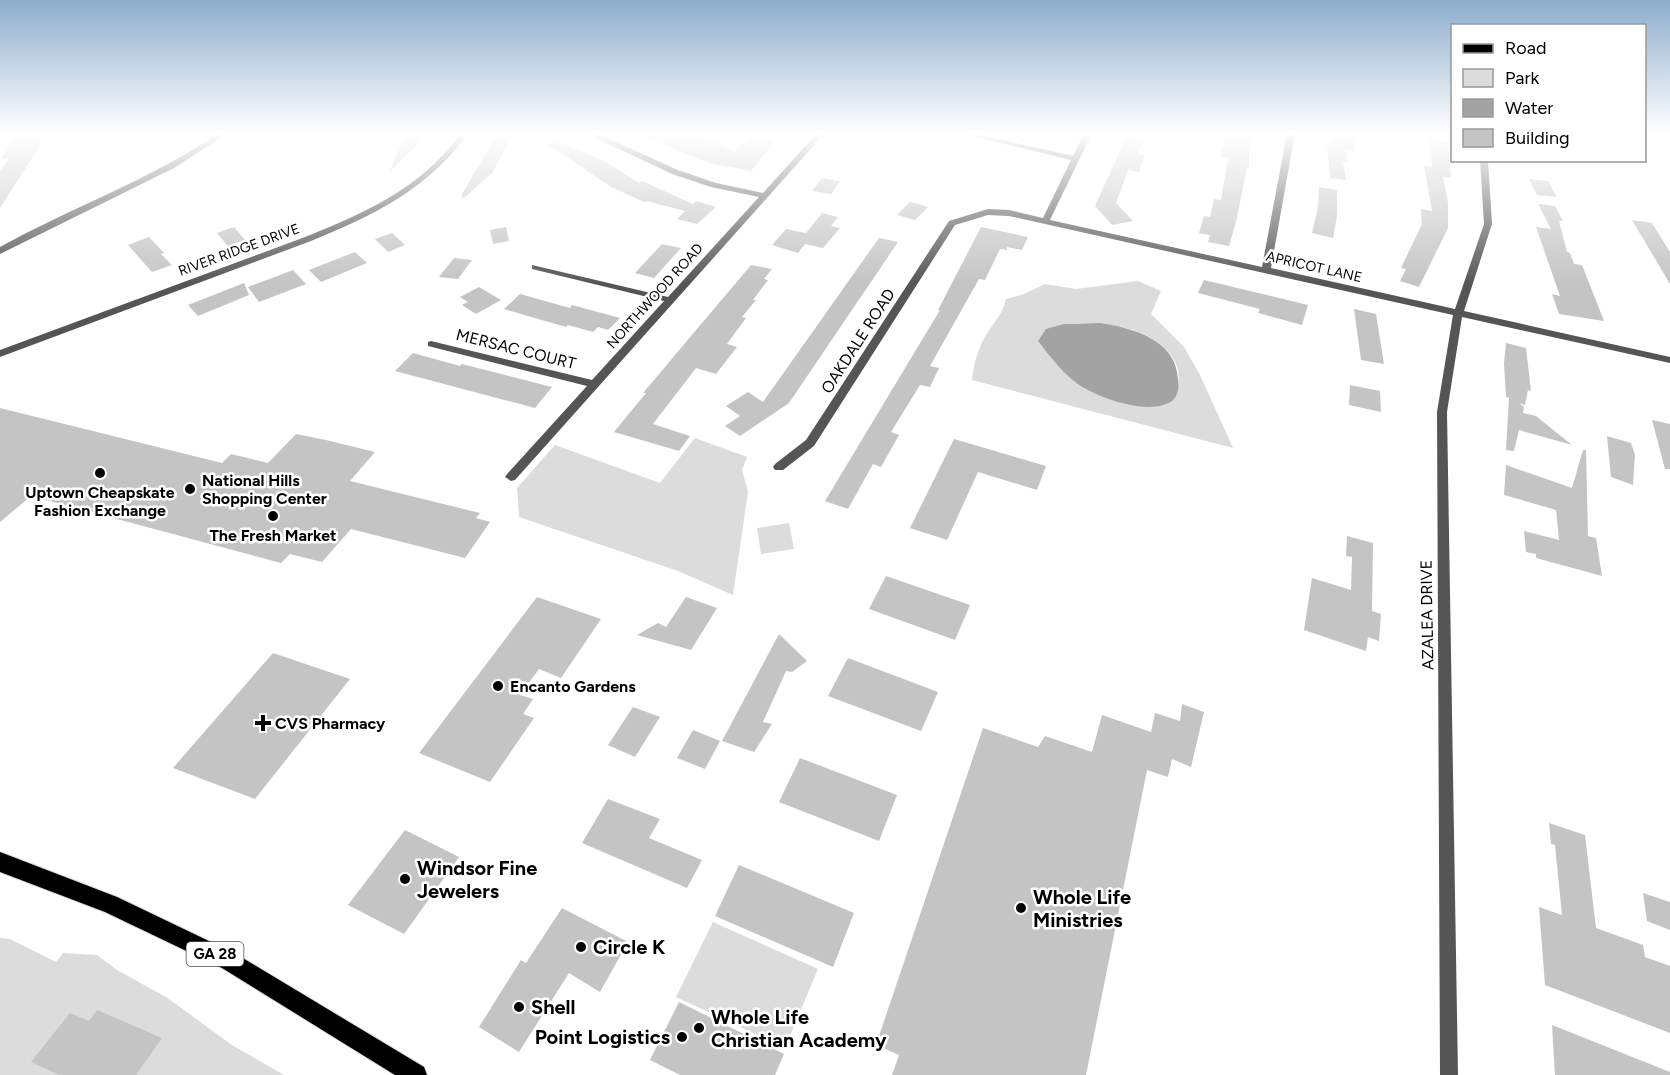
<svg xmlns="http://www.w3.org/2000/svg" width="1670" height="1075" viewBox="0 0 1670 1075" font-family="Figtree,sans-serif">
	<style>
		.green { fill: #dcdcdc; fill-rule: evenodd }
		.water { fill: #a3a3a3 }
		.building { fill: #c4c4c4 }
		.lines { fill: none; stroke-linecap: round; stroke-linejoin: round }
		.primary-casing { stroke: #dbdbdb; stroke-width: 2 }
		.street { fill: #555; fill-rule: evenodd }
		.primary { fill: #000; fill-rule: evenodd }
		.poi-dot { fill: #000; stroke: #fff; stroke-width: 2 }
		.labels { text-anchor: middle; dominant-baseline: central; stroke-width: 5; stroke-linejoin: round; paint-order: stroke }
		.far-street-label { font-size: 14px; fill: #000; stroke: #fff }
		.shield { fill: #fff; stroke: #4c4c4c; stroke-width: 1.5 }
		.shield-label { font-size: 15px; font-weight: bold; fill: #000 }
		.street-label { font-size: 16px; fill: #000; stroke: #fff }
		.poi-label { font-size: 16px; font-weight: bold; fill: #000; stroke: #fff; text-anchor: start }
		.near-poi-label { font-size: 20px; font-weight: bold; fill: #000; stroke: #fff; text-anchor: start }
	</style>
	<rect width="100%" height="100%" fill="#fff"/>
	<g class="green">
		<path d="M1138 281 1161 291 1151 314 1184 347 1200 375 1233 448 972 380C974 361 979 345 990 329 998 317 1002 314 1006 299L1024 294 1045 284 1076 289ZM1080 323C1114 324 1160 329 1176 364 1180 372 1178 384 1178 392L1076 383 1054 361 1038 341 1064 324Z"/>
		<path d="M695 438 747 457 742 470 748 492 733 595 678 571 519 517 517 488 555 445 660 483Z"/>
		<path d="M789 523 794 549 761 554 757 528Z"/>
		<path d="M713 922 818 969 785 1048 676 997Z"/>
		<path d="M0 938 10 939 56 962 63 953 97 955 117 970 166 997 232 1045 284 1075H0Z"/>
	</g>
	<path class="water" d="M1100 323C1132 328 1176 339 1178 379 1179 386 1179 394 1173 400 1152 418 1094 397 1075 382 1060 370 1049 355 1038 341L1046 329 1064 324Z"/>
	<g class="building">
		<path d="M45 133 37 148 39 147 0 208V171L9 158 1 159 15 136Z"/>
		<path d="M406 133H423L419 143 390 171Z"/>
		<path d="M690 133 735 151 750 136 775 141 751 171 709 163 637 134Z"/>
		<path d="M1128 133H1146L1138 154 1145 155 1139 172 1128 170 1116 203 1133 221 1112 225 1095 206Z"/>
		<path d="M1226 133H1254L1249 149V168L1247 167 1237 218 1229 246 1208 242 1210 235 1199 233 1204 216 1210 217 1214 199 1221 200 1228 158 1220 157Z"/>
		<path d="M1330 133H1353L1355 151 1346 150 1347 162H1343L1346 180 1330 178 1327 142H1331Z"/>
		<path d="M496 136H512L493 172 464 198 461 196Z"/>
		<path d="M1430 138 1448 142 1451 178 1443 177 1448 203V228L1419 287 1400 281 1406 269 1401 268 1422 224 1421 209 1432 211 1424 166 1432 167Z"/>
		<path d="M553 139 604 161 639 183 642 181 693 204 696 201 716 207 697 224 677 219 685 211 647 201 644 202 611 187 549 145Z"/>
		<path d="M822 178 840 181 831 194 812 191Z"/>
		<path d="M1529 179 1548 181 1557 197 1537 195Z"/>
		<path d="M1319 187 1337 190V216L1333 238 1312 233 1318 207Z"/>
		<path d="M910 202 928 207 915 220 897 215Z"/>
		<path d="M1538 204 1555 206 1563 221H1559L1567 252 1570 253 1574 264 1582 265 1604 321 1559 314 1552 294 1560 296 1536 227 1551 229Z"/>
		<path d="M822 213 838 217 831 226 840 228 823 248 805 244 798 253 772 245 786 229 806 233Z"/>
		<path d="M1632 220 1652 223 1670 252V284Z"/>
		<path d="M234 227 245 240 228 246 217 233Z"/>
		<path d="M506 227 509 241 493 244 490 230Z"/>
		<path d="M981 227 1028 237 1022 250 1007 247V250L1000 249 985 280 979 279 930 366 939 368 930 387 920 385 891 432 899 435 881 467 873 464 848 509 825 501 940 310H938Z"/>
		<path d="M392 233 405 245 388 252 375 239Z"/>
		<path d="M149 237 164 253 161 254 172 265 152 272 128 245Z"/>
		<path d="M879 238 898 242 789 403 740 436 725 426 740 416 726 406 748 392 763 402Z"/>
		<path d="M662 244 681 248 654 278 635 273Z"/>
		<path d="M355 252 367 263 321 282 309 270Z"/>
		<path d="M454 258 472 260 458 279 439 277Z"/>
		<path d="M751 265 772 269 764 279 768 280 753 300H756L742 317 746 318 727 344 737 347 716 374 696 368 653 424 690 436 679 451 614 432 646 393H643Z"/>
		<path d="M293 270 306 284 259 302 248 287Z"/>
		<path d="M1204 280 1308 305 1302 325 1258 313 1260 309 1198 293Z"/>
		<path d="M244 283 249 295 198 316 188 305Z"/>
		<path d="M479 287 501 300 476 314 462 305 468 302 460 297Z"/>
		<path d="M520 294 570 308 572 305 620 318 608 330 598 327 593 332 568 325 566 327 504 309Z"/>
		<path d="M1354 309 1376 314 1384 364 1361 360Z"/>
		<path d="M1506 343 1526 348 1531 391 1528 390 1525 405 1519 403 1524 407 1523 413 1536 416 1572 445 1519 430 1514 451 1506 450 1509 398 1506 397 1504 363Z"/>
		<path d="M413 353 460 366 462 364 552 387 535 408 395 371Z"/>
		<path d="M1350 385 1380 391 1381 412 1349 405Z"/>
		<path d="M0 408 222 463 231 454 268 463 296 434 326 440 375 452 350 481 480 513 476 518 490 522 465 558 351 529 322 562 290 554 281 563 31 496 0 522Z"/>
		<path d="M1652 420 1670 424V469H1665Z"/>
		<path d="M1607 436 1631 443 1635 455 1633 485 1611 477Z"/>
		<path d="M954 439 1046 466 1037 490 978 472 947 540 910 528Z"/>
		<path d="M1583 450H1586L1588 536 1596 538 1602 576 1536 558V554L1526 552 1524 531 1559 540 1556 510 1504 495 1506 465 1572 488Z"/>
		<path d="M1347 536 1373 543 1372 611 1381 614 1379 641 1368 637 1366 651 1304 630 1312 578 1351 590 1352 557 1346 556Z"/>
		<path d="M886 576 970 605 955 640 869 609Z"/>
		<path d="M537 597 601 619 561 678 539 669 520 695 533 699 523 714 534 718 490 782 419 753Z"/>
		<path d="M686 597 717 608 691 650 637 635 658 623 666 627Z"/>
		<path d="M779 634 807 661 792 672 786 671 763 722 772 724 754 752 722 741Z"/>
		<path d="M273 653 350 679 255 799 173 768Z"/>
		<path d="M848 658 938 692 921 731 828 696Z"/>
		<path d="M1182 704 1204 712 1191 767 1172 759 1168 777 1147 770 1086 1075H892L899 1055 876 1045 983 728 1038 747 1045 736 1092 752 1102 715 1151 732 1155 713 1180 721Z"/>
		<path d="M633 707 660 717 635 757 608 745Z"/>
		<path d="M693 730 720 741 705 769 677 758Z"/>
		<path d="M800 758 897 795 879 841 779 802Z"/>
		<path d="M608 799 660 819 649 838 702 860 687 888 582 843Z"/>
		<path d="M1549 823 1585 835 1596 928 1643 945 1645 957 1670 966V1033L1545 985 1539 907 1562 915 1555 845 1551 844Z"/>
		<path d="M405 830 459 857 404 934 348 905Z"/>
		<path d="M739 865 854 913 833 967 715 916Z"/>
		<path d="M1643 893 1670 902V930L1647 921Z"/>
		<path d="M562 908 628 942 600 992 569 973 519 1052 479 1027 521 960 526 963Z"/>
		<path d="M679 1002 784 1054 775 1075H680L650 1060Z"/>
		<path d="M97 1010 162 1038 136 1075H59L31 1062 70 1013 89 1021Z"/>
		<path d="M1552 1025 1670 1072V1075H1555Z"/>
	</g>
	<g class="lines">
		<g class="primary-casing">
			<path id="primary" d="M0 852 117 897 236 954 424 1067 427 1075H395L222 968 105 912 0 872Z"/>
		</g>
		<g class="street">
			<path d="M219 133H228L174 168 0 254V247C72 207 150 180 219 133Z"/>
			<path d="M461 133H469C425 191 376 214 311 241L0 357V350L305 237C352 218 404 196 440 158 448 151 454 142 461 133Z"/>
			<path d="M585 133H596L678 170 716 183 763 193 817 133H825L515 480 511 481 505 477 507 474 587 386 428 346V342L431 341 592 380 664 301 532 269V265L668 297 759 197 711 187 672 174Z"/>
			<path d="M958 133H973L1073 156 1084 133H1092L1050 220 1262 267 1287 133H1295L1271 268 1455 309 1484 224 1480 160H1488L1492 224 1464 311 1670 357V363L1462 317 1447 412 1458 1075H1440L1437 412 1453 315 1009 216 988 215 955 225 814 446 783 470H775L773 467 775 464 806 440 949 221 988 209 1009 210 1043 218 1071 160Z"/>
		</g>
		<use href="#primary" class="primary"/>
	</g>
	<linearGradient id="sky" x2="0" y2="1"><stop stop-color="#8cadcc"/><stop offset="0.47" stop-color="#fff"/><stop offset="1" stop-color="#fff" stop-opacity="0"/></linearGradient>
	<rect width="1670" height="284" fill="url(#sky)"/>
	<g class="poi-dot">
		<circle cx="100" cy="473" r="6"/>
		<circle cx="190" cy="489" r="6"/>
		<circle cx="273" cy="516" r="6"/>
		<circle cx="498" cy="686" r="6"/>
		<path d="M260 714h6v6h6v6h-6v6h-6v-6h-6v-6h6z"/>
		<circle cx="405" cy="879" r="6"/>
		<circle cx="1021" cy="908" r="6"/>
		<circle cx="581" cy="947" r="6"/>
		<circle cx="519" cy="1007" r="6"/>
		<circle cx="699" cy="1028" r="6"/>
		<circle cx="682" cy="1037" r="6"/>
	</g>
	<g class="labels">
		<g class="far-street-label">
			<text transform="translate(239 250) rotate(-20)">RIVER RIDGE DRIVE</text>
			<text transform="translate(1314 267) rotate(13)">APRICOT LANE</text>
			<text transform="translate(655 296) rotate(-48)">NORTHWOOD ROAD</text>
		</g>
		<rect class="shield" x="186.5" y="942" width="57" height="24" rx="4.5"/>
		<g class="shield-label">
			<text x="215" y="954">GA 28</text>
		</g>
		<g class="street-label">
			<text transform="translate(858 341) rotate(-57)">OAKDALE ROAD</text>
			<text transform="translate(516 349) rotate(14)">MERSAC COURT</text>
			<text transform="translate(1427 615) rotate(-91)">AZALEA DRIVE</text>
		</g>
		<g class="poi-label">
			<text x="202" y="480">National Hills<tspan x="202" dy="18">Shopping Center</tspan></text>
			<text x="100" y="492" text-anchor="middle">Uptown Cheapskate<tspan x="100" dy="18">Fashion Exchange</tspan></text>
			<text x="273" y="535" text-anchor="middle">The Fresh Market</text>
			<text x="510" y="686">Encanto Gardens</text>
			<text x="275" y="723">CVS Pharmacy</text>
		</g>
		<g class="near-poi-label">
			<text x="417" y="868">Windsor Fine<tspan x="417" dy="23">Jewelers</tspan></text>
			<text x="1033" y="897">Whole Life<tspan x="1033" dy="23">Ministries</tspan></text>
			<text x="593" y="947">Circle K</text>
			<text x="531" y="1007">Shell</text>
			<text x="711" y="1017">Whole Life<tspan x="711" dy="23">Christian Academy</tspan></text>
			<text x="670" y="1037" text-anchor="end">Point Logistics</text>
		</g>
	</g>
	<rect x="1451" y="24" width="195" height="138" fill="#ffffff" stroke="#999999" stroke-width="1.5"/>
	<rect x="1463" y="44" width="30" height="9" fill="#000000" stroke="#999999" stroke-width="1.5"/>
	<text x="1505" y="54" font-size="18" fill="#000000">Road</text>
	<rect x="1463" y="69" width="30" height="18" fill="#dcdcdc" stroke="#999999" stroke-width="1.5"/>
	<text x="1505" y="84" font-size="18" fill="#000000">Park</text>
	<rect x="1463" y="99" width="30" height="18" fill="#a3a3a3" stroke="#999999" stroke-width="1.5"/>
	<text x="1505" y="114" font-size="18" fill="#000000">Water</text>
	<rect x="1463" y="129" width="30" height="18" fill="#c4c4c4" stroke="#999999" stroke-width="1.5"/>
	<text x="1505" y="144" font-size="18" fill="#000000">Building</text>
</svg>
